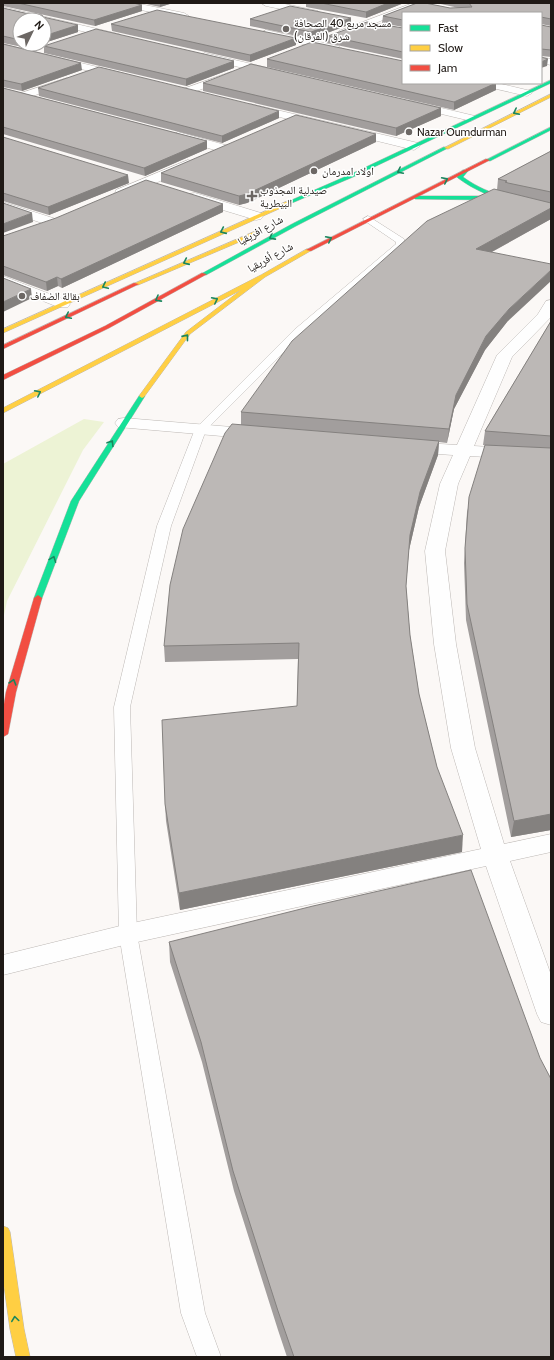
<svg xmlns="http://www.w3.org/2000/svg" width="554" height="1360" viewBox="0 0 554 1360" font-family="Cabin,'Noto Naskh Arabic',sans-serif">
	<style>
		.green { fill: #edf3d5 }
		.lines { fill: none; stroke-linecap: round; stroke-linejoin: round }
		.lane-casing { stroke: #bdb8b5; stroke-width: 1 }
		.street-casing { stroke: #bdb8b5; stroke-width: 1 }
		.fast-casing { stroke: #bdb8b5; stroke-width: 1 }
		.slow-casing { stroke: #bdb8b5; stroke-width: 1 }
		.jam-casing { stroke: #bdb8b5; stroke-width: 1 }
		.lane { fill: #fefefe; fill-rule: evenodd }
		.street { fill: #fefefe; fill-rule: evenodd }
		.fast { fill: #16e098; fill-rule: evenodd }
		.slow { fill: #ffcf43; fill-rule: evenodd }
		.jam { fill: #f24e42; fill-rule: evenodd }
		.wall { fill: #a29e9d }
		.shaded-wall { fill: #84817f }
		.building { fill: #bcb8b6; stroke: #84817f }
		.oneway { stroke: #1a865d }
		.poi-dot { fill: #6c6764; stroke: #fff; stroke-width: 1.5 }
		.labels { text-anchor: middle; dominant-baseline: central; stroke-width: 3; stroke-linejoin: round; paint-order: stroke }
		.far-poi-label { font-size: 11px; fill: #1f1915; stroke: #fff; text-anchor: start }
		.far-street-label { font-size: 11px; fill: #1f1915; stroke: #fff }
	</style>
	<rect width="100%" height="100%" fill="#fbf8f6"/>
	<path class="green" d="M84 419 104 422 83 450 7 601 3 620V464Z"/>
	<g class="lines">
		<g class="lane-casing">
			<path id="lane" d="M368 216 404 239V247L302 334 206 430 171 526 130 707 137 934 205 1313 221 1357H197L181 1313 119 934 114 707 157 526 195 429 294 330 396 244V242L365 221 363 219Z"/>
		</g>
		<g class="street-casing">
			<g id="street">
				<path d="M117 3H135L184 13 189 16 184 19 122 6Z"/>
				<path d="M261 3H280L318 11 320 13 315 16 266 6Z"/>
				<path d="M413 3H426L345 35 342 36 337 33 339 31Z"/>
				<path d="M3 7 119 34 124 37 119 40 44 22V20H34L3 13Z"/>
				<path d="M266 30 338 46 343 49 338 52 263 35 261 33Z"/>
				<path d="M3 44 126 74 127 76 122 79 3 50Z"/>
				<path d="M205 53 281 71 282 73 277 76 201 58 200 56Z"/>
				<path d="M541 57 551 59V65L541 63Z"/>
				<path d="M231 72 235 73 236 75 235 77 191 93H183L182 91 183 89Z"/>
				<path d="M67 78 71 79 72 81 71 83 3 106V99Z"/>
				<path d="M478 83H497L531 91 532 93 527 96 479 85Z"/>
				<path d="M412 101 475 116 477 118 471 121 408 106 406 104 408 102Z"/>
				<path d="M251 104 418 143 420 146 414 150 247 109 245 107 247 105Z"/>
				<path d="M178 132 229 146 231 149 225 153 174 138 172 136Z"/>
				<path d="M188 160 192 161 194 164 192 167 126 196 121 197 115 193 116 190Z"/>
				<path d="M195 193 261 213 263 216 261 219 256 220 190 200 189 197 190 194Z"/>
				<path d="M3 202 56 219 58 222 56 225 51 226 3 210Z"/>
				<path d="M3 276 68 301 70 304 68 307H58L3 285Z"/>
				<path d="M551 300V317L512 357 474 446 551 451V461L470 456 458 484 445 551 456 644 475 748 504 844 551 834V852L510 861 551 975V1025L541 1022 537 1014 486 866 128 944 3 975V955L128 924 481 849 451 748 434 644 425 551 440 484 453 455 408 452 402 451 399 447 402 443 408 442 457 445 497 355 538 314 546 301Z"/>
				<path d="M124 418 256 429 262 430 265 434 262 438 256 439 118 427 115 423 118 419Z"/>
			</g>
		</g>
		<g class="fast-casing">
			<g id="fast">
				<path d="M551 80V83L353 177 292 203 287 202 349 175Z"/>
				<path d="M551 127V130L490 161 486 160Z"/>
				<path d="M444 147 448 148 296 226 206 275 201 274 292 224Z"/>
				<path d="M463 170 468 171 463 177C489 196 520 201 551 208V212C518 204 486 199 458 178L457 177Z"/>
				<path d="M417 196H487L490 198 487 200 415 199 414 198Z"/>
				<path d="M142 394 145 396 79 501 42 598 41 600H35L34 598 71 501 139 396Z"/>
			</g>
		</g>
		<g class="slow-casing">
			<g id="slow">
				<path d="M551 94V97L448 149 444 148Z"/>
				<path d="M290 200 292 201V203L3 333V329Z"/>
				<path d="M256 231 259 233 258 234 138 285 133 284Z"/>
				<path d="M307 249 312 250 265 277 190 334 144 397 142 398 139 396 186 332 241 290 3 413V408L261 275Z"/>
				<path d="M3 1226 8 1228 10 1232 24 1329 30 1357H16L10 1329 3 1279Z"/>
			</g>
		</g>
		<g class="jam-casing">
			<g id="jam">
				<path d="M486 159 490 160 311 251 306 250Z"/>
				<path d="M202 273 207 274 109 328 3 380V375L105 326Z"/>
				<path d="M134 283 139 284 3 349V345Z"/>
				<path d="M38 595 42 598 16 692 8 734 3 737V710L6 692 34 598Z"/>
			</g>
		</g>
		<use href="#lane" class="lane"/>
		<use href="#street" class="street"/>
		<use href="#fast" class="fast"/>
		<use href="#slow" class="slow"/>
		<use href="#jam" class="jam"/>
	</g>
	<g class="wall">
		<path d="M3 3H133L142 5V11L95 26 3 6Z"/>
		<path d="M142 3H173L160 7Z"/>
		<path d="M306 3H404L366 18 306 7Z"/>
		<path d="M417 3H425L450 8H459L436 3H551V26L541 24V13H403V27L382 23 383 16Z"/>
		<path d="M3 8 43 17 78 32 44 43V20H20V44H41L27 48 3 43Z"/>
		<path d="M250 19 351 24 311 39 250 26Z"/>
		<path d="M111 24 296 38V45L250 62 112 31Z"/>
		<path d="M541 25 551 27V57L541 56Z"/>
		<path d="M403 28V59L327 43 328 36Z"/>
		<path d="M3 44 82 70 22 91 3 87Z"/>
		<path d="M44 46 234 61V68L186 86 44 53Z"/>
		<path d="M267 59 496 83V90L454 110 267 67Z"/>
		<path d="M203 83 441 108V116L396 136 203 91Z"/>
		<path d="M3 88 207 141V149L145 176 3 134Z"/>
		<path d="M38 88 279 118 222 143 39 96Z"/>
		<path d="M3 137 129 183 49 215 3 201Z"/>
		<path d="M376 142 247 203 239 205 161 182V173Z"/>
		<path d="M551 151V219L492 252 507 322 485 350 454 409 447 443 439 442 438 455 419 507 409 550 406 586 410 635 419 694 437 767 462 852 180 910 166 821 165 804 297 706 298 659 165 662 164 646 241 425V412L497 190 498 179Z"/>
		<path d="M223 204V212L62 288 58 286 47 291 3 275V236Z"/>
		<path d="M551 321V830L511 837 466 620 464 563 467 512 485 445H483L485 431Z"/>
		<path d="M169 942 551 1357H287L278 1330 234 1191 202 1062 170 962Z"/>
	</g>
	<g class="shaded-wall">
		<path d="M160 3H173L160 7Z"/>
		<path d="M388 3H404L366 18V12Z"/>
		<path d="M142 5V11L95 26 94 20Z"/>
		<path d="M351 18V24L311 39V32Z"/>
		<path d="M78 25V32L44 43V36Z"/>
		<path d="M296 38V45L250 62V55Z"/>
		<path d="M27 44H41L27 48Z"/>
		<path d="M548 59 547 66 541 68V62Z"/>
		<path d="M234 61V68L186 86V79Z"/>
		<path d="M81 63 82 70 22 91 21 84Z"/>
		<path d="M496 83V90L454 110V102Z"/>
		<path d="M441 108V116L396 136V128Z"/>
		<path d="M279 111V118L222 143V136Z"/>
		<path d="M376 134V142L247 203 239 205V196Z"/>
		<path d="M207 141V149L145 176 144 168Z"/>
		<path d="M128 175 129 183 49 215 48 207Z"/>
		<path d="M223 204V212L62 288 61 279Z"/>
		<path d="M551 208V219L475 261 476 249Z"/>
		<path d="M32 213 33 222 3 233V224Z"/>
		<path d="M551 270V281L507 322 485 350 454 409 447 443 449 429 456 395 486 336 509 309Z"/>
		<path d="M57 277 58 286 47 291 46 282Z"/>
		<path d="M31 289 32 298 3 312V302Z"/>
		<path d="M439 441 438 455 419 507 409 550 410 535 420 492Z"/>
		<path d="M551 814V830L511 837 514 821Z"/>
		<path d="M463 835 462 852 180 910 179 893Z"/>
	</g>
	<g class="building">
		<path d="M18 3H133L142 5 94 20Z"/>
		<path d="M321 3H388L366 12Z"/>
		<path d="M417 3H425L450 8 472 7 469 3H551V19L541 17V13H403V20L383 16Z"/>
		<path d="M290 6 351 18 311 32 250 19Z"/>
		<path d="M3 8 33 15H42L43 17 78 25 44 36V20H20V40L3 36Z"/>
		<path d="M157 10 296 38 250 55 111 24Z"/>
		<path d="M367 22 403 28V52L328 36Z"/>
		<path d="M541 25 551 27V50L541 49Z"/>
		<path d="M96 29 234 61 186 79 44 46Z"/>
		<path d="M312 42 403 61V83H496L454 102 267 59Z"/>
		<path d="M3 44 81 63 21 84 3 80Z"/>
		<path d="M541 57 548 59 541 62Z"/>
		<path d="M251 64 441 108 396 128 203 83Z"/>
		<path d="M99 67 279 111 222 136 38 88Z"/>
		<path d="M3 88 207 141 144 168 3 127Z"/>
		<path d="M296 115 376 134 247 194 239 196 161 173Z"/>
		<path d="M3 137 128 175 48 207 3 193Z"/>
		<path d="M551 151V192L508 183 505 182 507 181 498 179Z"/>
		<path d="M146 180 223 204 61 279 57 277 46 282 3 266V236L56 218Z"/>
		<path d="M494 189 551 203V208L476 249 551 264V270L509 309 486 336 456 395 449 429 241 412 292 341 427 221Z"/>
		<path d="M3 203 32 213 3 224Z"/>
		<path d="M3 278 31 289 3 302Z"/>
		<path d="M551 321V436L485 431Z"/>
		<path d="M232 424 439 441 420 492 410 535 406 586 410 635 419 694 437 767 463 835 179 893 165 804 162 720 297 706 299 643 164 646 170 585 183 529 225 433Z"/>
		<path d="M485 445 551 448V814L514 821 467 604 465 548 469 497Z"/>
		<path d="M471 870 540 1058 551 1079V1357H294L278 1311 233 1171 201 1042 169 942 313 906Z"/>
	</g>
	<defs><path id="oneway-chevron" d="M-2-3.5L2.5 0L-2 3.5" fill="none" stroke-width="1.6" stroke-linecap="round" stroke-linejoin="round"/></defs>
	<g class="oneway">
		<use href="#oneway-chevron" transform="translate(516 112) rotate(153)"/>
		<use href="#oneway-chevron" transform="translate(400 171) rotate(153)"/>
		<use href="#oneway-chevron" transform="translate(445 180) rotate(-27)"/>
		<use href="#oneway-chevron" transform="translate(223 231) rotate(156)"/>
		<use href="#oneway-chevron" transform="translate(272 237) rotate(151)"/>
		<use href="#oneway-chevron" transform="translate(329 239) rotate(-27)"/>
		<use href="#oneway-chevron" transform="translate(186 262) rotate(156)"/>
		<use href="#oneway-chevron" transform="translate(105 286) rotate(155)"/>
		<use href="#oneway-chevron" transform="translate(158 299) rotate(151)"/>
		<use href="#oneway-chevron" transform="translate(215 300) rotate(-27)"/>
		<use href="#oneway-chevron" transform="translate(68 316) rotate(154)"/>
		<use href="#oneway-chevron" transform="translate(186 337) rotate(-51)"/>
		<use href="#oneway-chevron" transform="translate(38 393) rotate(-27)"/>
		<use href="#oneway-chevron" transform="translate(111 443) rotate(-58)"/>
		<use href="#oneway-chevron" transform="translate(53 559) rotate(-69)"/>
		<use href="#oneway-chevron" transform="translate(13 682) rotate(-74)"/>
		<use href="#oneway-chevron" transform="translate(15 1319) rotate(-98)"/>
	</g>
	<g class="poi-dot">
		<circle cx="286" cy="29" r="4"/>
		<circle cx="409" cy="132" r="4"/>
		<circle cx="314" cy="171" r="4"/>
		<path d="M250 190h4v4h4v4h-4v4h-4v-4h-4v-4h4z"/>
		<circle cx="22" cy="296" r="4"/>
	</g>
	<g class="labels">
		<g class="far-poi-label">
			<text x="294" y="23">مسجد مربع 40 الصحافة<tspan x="294" dy="13">شرق (الفرقان)</tspan></text>
			<text x="417" y="132">Nazar Oumdurman</text>
			<text x="322" y="171">اولاد امدرمان</text>
			<text x="260" y="190">صيدلية المجذوب<tspan x="260" dy="13">البيطرية</tspan></text>
			<text x="30" y="296">بقالة الضفاف</text>
		</g>
		<g class="far-street-label">
			<text transform="translate(260 230) rotate(-29)">شارع افريقيا</text>
			<text transform="translate(270 257) rotate(-29)">شارع أفريقيا</text>
		</g>
	</g>
	<rect width="554" height="1360" fill="none" stroke="#1f1915" stroke-width="8"/>
	<rect x="402" y="12" width="140" height="72" fill="#ffffff" stroke="#a5a3a1"/>
	<rect x="410" y="25" width="20" height="6" fill="#16e098" stroke="#a5a3a1"/>
	<text x="438" y="32" font-size="12" fill="#1f1915">Fast</text>
	<rect x="410" y="45" width="20" height="6" fill="#ffcf43" stroke="#a5a3a1"/>
	<text x="438" y="52" font-size="12" fill="#1f1915">Slow</text>
	<rect x="410" y="65" width="20" height="6" fill="#f24e42" stroke="#a5a3a1"/>
	<text x="438" y="72" font-size="12" fill="#1f1915">Jam</text>
	<g transform="translate(32 32) rotate(47)"><circle r="19" fill="#ffffff" stroke="#a5a3a1"/>
	<path d="M0-3L7 15L0 10L-7 15Z" fill="#6c6764"/>
	<text y="-6" font-size="11" font-weight="bold" text-anchor="middle" fill="#1f1915">N</text>
	</g>
</svg>
